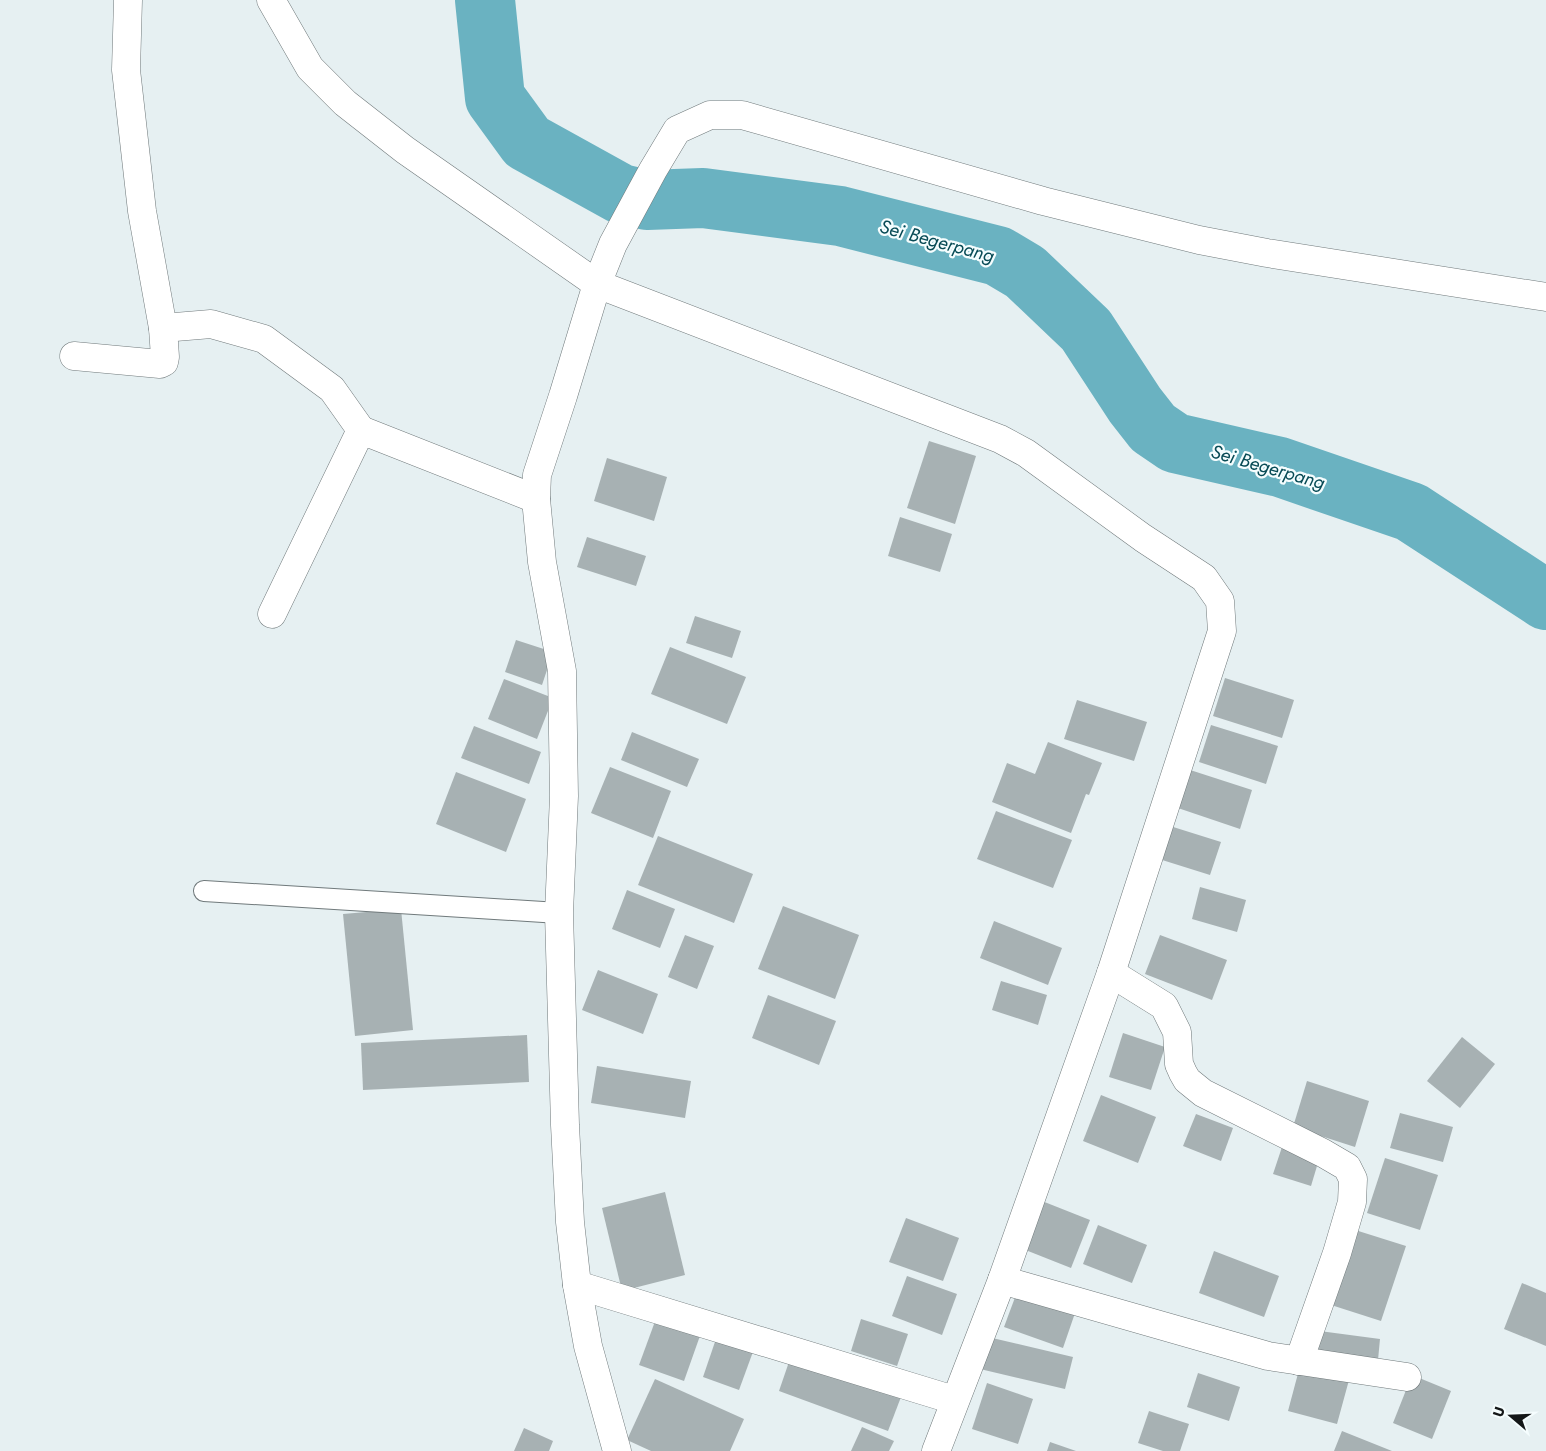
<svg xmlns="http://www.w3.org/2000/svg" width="1546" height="1451" viewBox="0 0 1546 1451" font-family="Jost,sans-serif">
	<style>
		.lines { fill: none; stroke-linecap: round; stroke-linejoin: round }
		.river { stroke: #6ab2c1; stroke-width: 60 }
		.building { fill: #a7b1b3 }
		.service-casing { stroke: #70797b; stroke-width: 22 }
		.minor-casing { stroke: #70797b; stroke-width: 29 }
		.tertiary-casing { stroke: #70797b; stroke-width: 29 }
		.service { stroke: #fff; stroke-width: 20 }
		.minor { stroke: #fff; stroke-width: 28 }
		.tertiary { stroke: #fff; stroke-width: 28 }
		.labels { text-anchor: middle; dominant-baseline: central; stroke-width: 4.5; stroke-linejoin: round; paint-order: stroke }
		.water-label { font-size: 19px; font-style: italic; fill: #084b56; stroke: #f5fdfe }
	</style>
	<rect width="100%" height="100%" fill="#e6f0f2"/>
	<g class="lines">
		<path class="river" d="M485 0 495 98 527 142 621 194 647 200 703 198 840 216 998 256 1025 272 1086 330 1135 405 1153 428 1175 443 1280 467 1411 512 1546 600"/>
	</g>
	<g class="building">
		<path d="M929 441 976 456 955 524 907 508Z"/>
		<path d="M607 458 667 477 654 521 594 501Z"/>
		<path d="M900 517 952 534 940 572 888 556Z"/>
		<path d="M587 537 646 556 636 586 577 567Z"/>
		<path d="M695 616 741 631 732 658 686 643Z"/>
		<path d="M516 640 553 652 542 685 505 672Z"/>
		<path d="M670 647 746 677 727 724 651 694Z"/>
		<path d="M1225 678 1294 700 1282 738 1213 716Z"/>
		<path d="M504 679 553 698 537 739 488 719Z"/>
		<path d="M1077 700 1147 722 1134 761 1064 739Z"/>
		<path d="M1211 725 1278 746 1266 784 1199 762Z"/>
		<path d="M474 726 541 752 529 784 461 758Z"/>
		<path d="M632 732 699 759 687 787 621 760Z"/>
		<path d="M1048 742 1102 763 1089 795 1086 794 1071 833 992 802 1007 763 1035 774Z"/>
		<path d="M610 767 671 791 653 838 591 813Z"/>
		<path d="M1184 768 1252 790 1240 829 1172 806Z"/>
		<path d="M456 772 526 799 506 852 436 824Z"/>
		<path d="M996 811 1072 840 1053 888 977 859Z"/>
		<path d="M1170 826 1221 842 1210 875 1159 859Z"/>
		<path d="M658 836 753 874 734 923 638 885Z"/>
		<path d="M1200 887 1246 900 1237 932 1192 919Z"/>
		<path d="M627 890 675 909 660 948 612 929Z"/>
		<path d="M783 906 859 935 835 999 758 969Z"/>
		<path d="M401 909 413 1030 355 1036 343 914Z"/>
		<path d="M994 921 1062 948 1048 985 980 958Z"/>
		<path d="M685 935 714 946 697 989 668 977Z"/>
		<path d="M1160 935 1227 960 1212 1000 1145 974Z"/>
		<path d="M598 970 658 994 643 1034 582 1010Z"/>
		<path d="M1001 981 1047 995 1038 1025 992 1010Z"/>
		<path d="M768 995 836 1021 819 1065 752 1038Z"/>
		<path d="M1123 1033 1165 1047 1151 1090 1109 1077Z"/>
		<path d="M527 1035 529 1082 363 1090 361 1043Z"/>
		<path d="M1462 1037 1495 1064 1460 1108 1427 1081Z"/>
		<path d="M597 1066 691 1081 685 1118 591 1103Z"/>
		<path d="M1307 1081 1369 1101 1355 1147 1293 1127Z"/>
		<path d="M1101 1095 1156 1117 1138 1163 1083 1141Z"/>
		<path d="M1400 1113 1453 1127 1443 1162 1390 1148Z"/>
		<path d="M1196 1114 1233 1128 1221 1161 1183 1146Z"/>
		<path d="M1283 1144 1320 1156 1311 1186 1273 1174Z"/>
		<path d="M1385 1158 1438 1175 1420 1230 1367 1213Z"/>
		<path d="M665 1192 685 1275 622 1291 602 1208Z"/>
		<path d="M1042 1201 1090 1220 1071 1268 1023 1249Z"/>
		<path d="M906 1218 959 1238 943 1281 889 1262Z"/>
		<path d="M1098 1225 1147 1245 1132 1283 1083 1264Z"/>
		<path d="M1352 1229 1406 1246 1381 1321 1328 1304Z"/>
		<path d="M1214 1251 1279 1276 1264 1317 1199 1293Z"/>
		<path d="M907 1276 957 1294 942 1335 892 1316Z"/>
		<path d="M1522 1283 1546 1293V1346L1504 1329Z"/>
		<path d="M1017 1292 1075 1313 1063 1348 1004 1327Z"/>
		<path d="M657 1316 701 1333 684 1381 639 1365Z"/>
		<path d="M861 1319 908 1334 897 1366 851 1351Z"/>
		<path d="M1312 1330 1380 1339 1378 1360 1310 1352Z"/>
		<path d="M717 1336 754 1349 739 1390 703 1377Z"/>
		<path d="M988 1337 1073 1357 1065 1389 980 1369Z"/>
		<path d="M791 1356 901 1397 888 1431 779 1391Z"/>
		<path d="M1300 1366 1349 1380 1337 1424 1288 1411Z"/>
		<path d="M1198 1373 1240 1387 1229 1421 1187 1407Z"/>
		<path d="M1412 1375 1451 1391 1432 1439 1393 1423Z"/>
		<path d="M655 1379 744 1419 730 1451H651L627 1440Z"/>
		<path d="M987 1383 1033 1399 1018 1444 972 1429Z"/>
		<path d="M1149 1411 1189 1424 1180 1451H1163L1138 1443Z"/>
		<path d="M862 1427 894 1441 889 1451H851Z"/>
		<path d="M524 1428 553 1441 549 1451H514Z"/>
		<path d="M1342 1431 1392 1451H1334Z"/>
		<path d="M1050 1442 1076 1451H1047Z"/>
	</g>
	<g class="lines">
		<g class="service-casing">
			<path id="service" d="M204 891 559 913"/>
		</g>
		<g class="minor-casing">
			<g id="minor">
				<path d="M128 0 126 70 142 211 163 328 211 324 264 339 332 389 361 430"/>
				<path d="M271 0 310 68 345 103 405 150 597 284 1000 439 1026 453 1143 538 1204 578 1220 601 1222 631 1111 973 1002 1280 936 1451"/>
				<path d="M74 356 160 364 164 362 165 357 163 328"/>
				<path d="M272 614 361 430 536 499"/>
				<path d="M1111 973 1164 1006 1177 1032 1179 1064 1183 1073 1187 1080 1203 1093 1323 1153 1347 1167 1353 1179 1352 1202 1337 1253 1299 1361"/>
				<path d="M1002 1280 1268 1356 1407 1377"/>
				<path d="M577 1285 954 1400"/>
			</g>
		</g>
		<g class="tertiary-casing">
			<path id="tertiary" d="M617 1451 588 1346 577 1285 570 1222 565 1125 559 913 564 796 562 671 542 562 536 499 537 475 563 396 597 284 613 244 653 170 677 130 710 115H742L1043 201 1199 240 1267 253 1546 297"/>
		</g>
		<use href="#service" class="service"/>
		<use href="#minor" class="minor"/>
		<use href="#tertiary" class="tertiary"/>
	</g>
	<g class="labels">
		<g class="water-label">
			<text transform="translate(937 241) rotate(15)">Sei Begerpang</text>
			<text transform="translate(1268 467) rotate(16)">Sei Begerpang</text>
		</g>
	</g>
	<g transform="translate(1511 1416) rotate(289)" stroke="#f5fdfe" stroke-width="4" paint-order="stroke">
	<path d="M0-4L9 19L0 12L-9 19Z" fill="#141718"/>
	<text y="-8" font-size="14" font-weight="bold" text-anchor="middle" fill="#141718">U</text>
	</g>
</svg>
